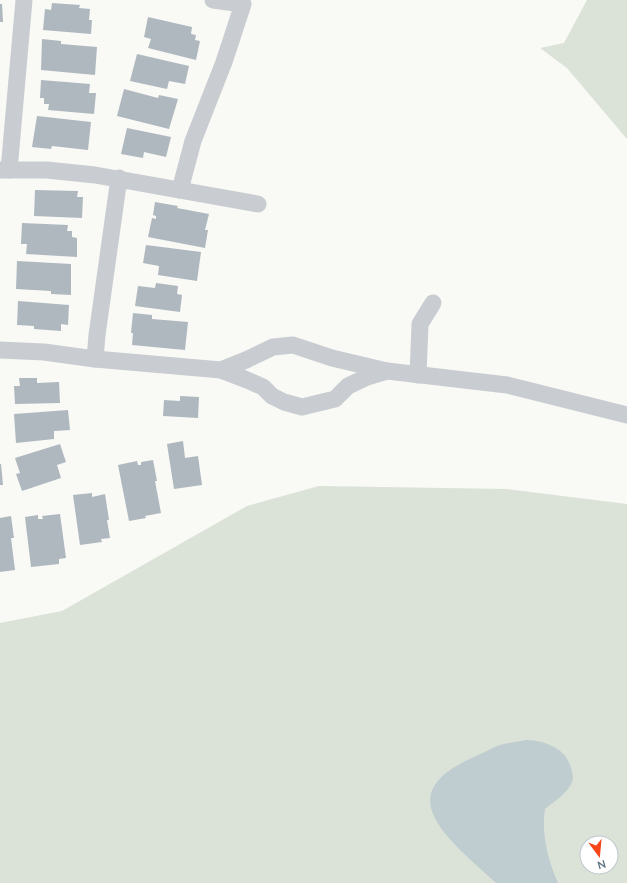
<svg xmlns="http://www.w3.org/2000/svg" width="627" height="883" viewBox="0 0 627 883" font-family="'Nunito Sans',sans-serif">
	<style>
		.green { fill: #dbe2d7; fill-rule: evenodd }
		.water { fill: #bfccd0 }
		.building { fill: #afb8bf }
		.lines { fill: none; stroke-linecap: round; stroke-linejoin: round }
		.minor { stroke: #c9cdd1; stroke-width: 17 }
	</style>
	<rect width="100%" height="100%" fill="#f9f9f6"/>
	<g class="green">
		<path d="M587 0H627V139L567 68 540 48 564 43Z"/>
		<path d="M319 486 506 489 627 504V883H0V623L62 611 247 506ZM587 843H611V867H587Z"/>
	</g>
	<path class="water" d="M527 740C545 741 566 748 571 768 573 774 574 780 570 786 564 796 553 802 545 809 541 834 548 860 558 883H496C476 864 438 835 431 808 424 778 462 762 483 753 489 750 494 747 500 745 509 743 518 741 527 740Z"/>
	<g class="building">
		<path d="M52 3 80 5 79 8 90 9 89 20H92L91 34 43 30 45 9 51 10Z"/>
		<path d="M0 4H2L3 22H0Z"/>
		<path d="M148 17 192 27 191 34 196 35 195 40 200 41 196 60 148 48 151 39 144 37Z"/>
		<path d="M42 39 61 41V44L97 47 95 75 41 70Z"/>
		<path d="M137 54 189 66 185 84 169 81 167 89 130 81Z"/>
		<path d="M41 80 90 84 89 93H96L94 114 48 110 49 104H44V98H40Z"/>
		<path d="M124 89 158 98 159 95 178 99 169 129 117 116Z"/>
		<path d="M37 116 91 122 88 150 52 146 51 149 32 147Z"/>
		<path d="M127 128 171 137 166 157 144 152 143 158 121 154Z"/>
		<path d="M35 190 78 191 77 197H83L82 218 34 216Z"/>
		<path d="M155 202 178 206 177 208 209 214 205 230H208L205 248 148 237 152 218 156 219V216L153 215Z"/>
		<path d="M22 223 68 225 67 231H72V237L77 238V257L26 254 27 244H21Z"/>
		<path d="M146 245 201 252 197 281 158 275 159 266 143 263Z"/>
		<path d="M17 261 71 264V295L51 294V291L16 289Z"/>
		<path d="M156 283 178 286 177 294 182 295 180 312 135 306 138 286 155 288Z"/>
		<path d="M18 301 69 305 68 325 61 324V331L34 329V326L17 325Z"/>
		<path d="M133 313 152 315V319L188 322 185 350 132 345 133 333H131Z"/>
		<path d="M19 378H37V383L59 382 60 403 15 404 14 386H20Z"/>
		<path d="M180 396 199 397 198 418 163 416 164 400 180 401Z"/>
		<path d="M68 410 70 430 54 431V439L16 443 14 414Z"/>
		<path d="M183 441 185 458 198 456 202 485 174 489 167 444Z"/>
		<path d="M60 444 66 462 57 465 61 478 22 491 16 474 20 473 15 458Z"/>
		<path d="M153 460 157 481H155L161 513 145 516 146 518 129 521 118 465 137 461 138 465H141V462Z"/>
		<path d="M0 464H1L3 485H0Z"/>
		<path d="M92 493V497L105 494 109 520H107L110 538 101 539 102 542 80 545 73 495Z"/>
		<path d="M60 514 66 558 59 559V564L31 567 25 517 38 515V519H43L42 516Z"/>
		<path d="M11 516 14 538H11L15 570 0 572V518Z"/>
	</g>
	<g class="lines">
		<g class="minor">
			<path d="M0 170H47L95 175 258 204"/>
			<path d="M9 170 24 0"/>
			<path d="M180 190 193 141 224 62 243 4 213 0"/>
			<path d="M0 350 44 352 95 359 221 370 247 380 263 387 272 396 284 402 302 407 335 399 348 386 367 377 387 371"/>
			<path d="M95 359 97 335 119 178"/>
			<path d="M221 370 246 360 273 347 293 345 332 358 387 371 507 385 627 415"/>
			<path d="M418 375 420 324 433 303"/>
		</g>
	</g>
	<g transform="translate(599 855) rotate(164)"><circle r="19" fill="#ffffff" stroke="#c0c8ce"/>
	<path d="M0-3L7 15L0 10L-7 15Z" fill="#f6461a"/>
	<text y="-6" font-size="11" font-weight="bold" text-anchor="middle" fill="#617685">N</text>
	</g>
</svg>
